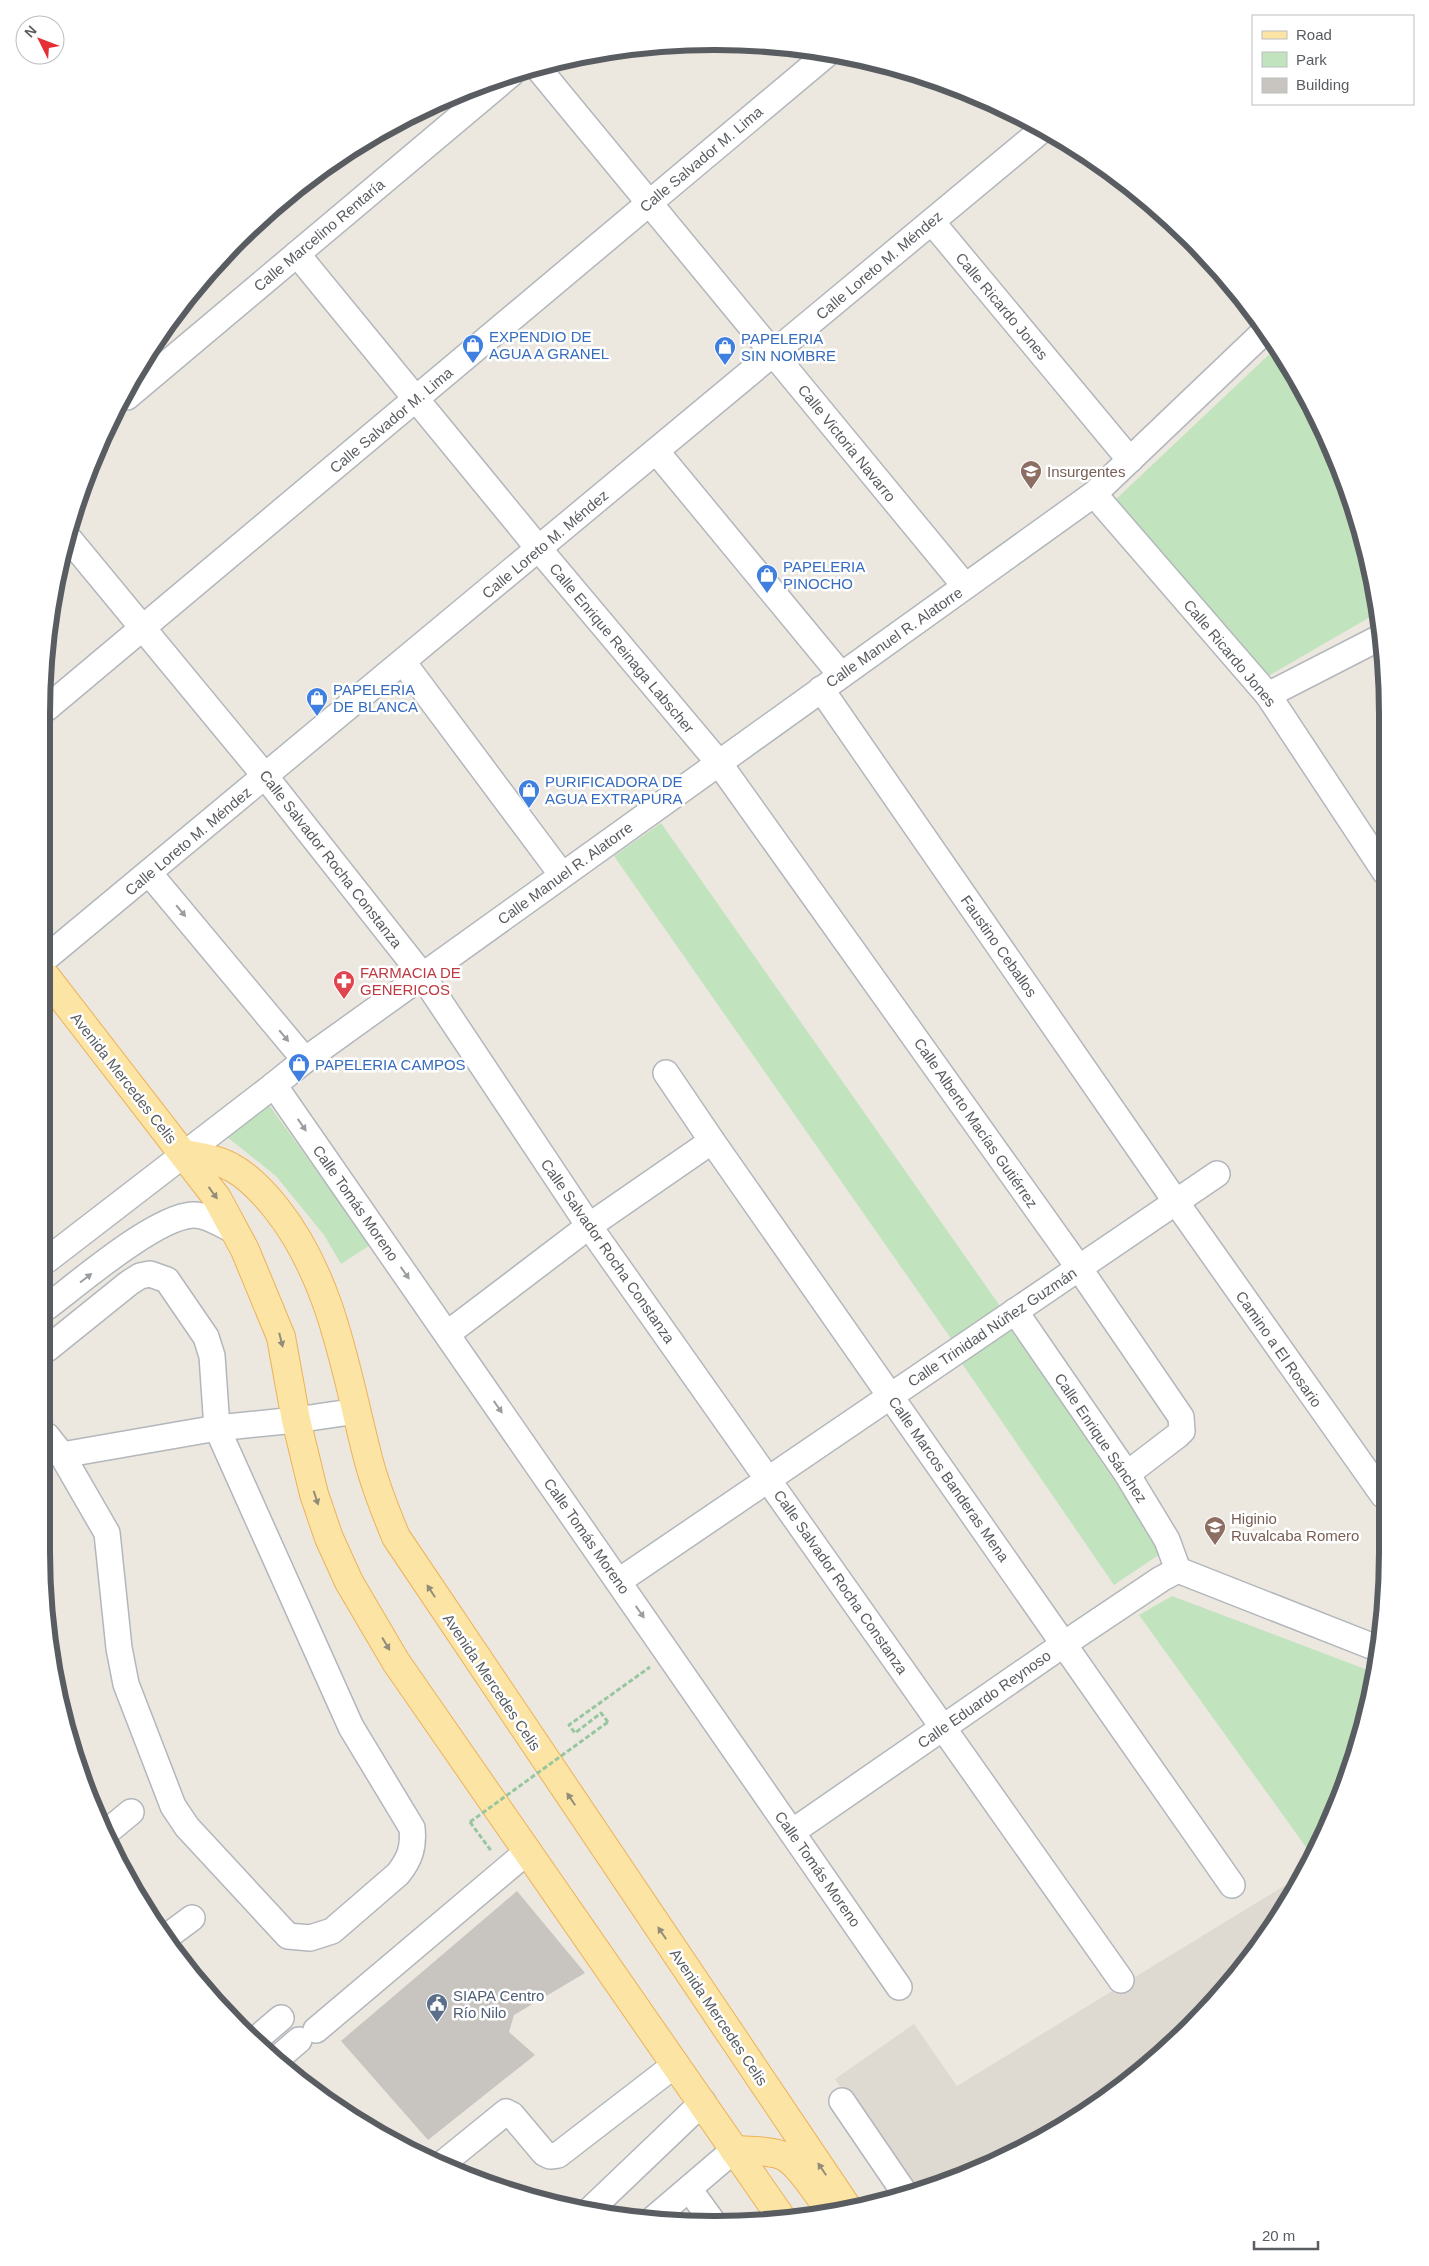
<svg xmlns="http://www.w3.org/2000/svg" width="1429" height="2266" viewBox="0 0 1429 2266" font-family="Helvetica,sans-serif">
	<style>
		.education { fill: #ded9d1 }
		.green { fill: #c1e3bd }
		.building { fill: #c8c5c0 }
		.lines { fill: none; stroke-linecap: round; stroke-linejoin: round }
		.minor-casing { stroke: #b3b7bb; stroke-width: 28 }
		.major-casing { stroke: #ecb258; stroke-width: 30 }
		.path { stroke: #97c69f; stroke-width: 3; stroke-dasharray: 5 2.5; stroke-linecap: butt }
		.minor { stroke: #fff; stroke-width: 25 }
		.major { stroke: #fce4a4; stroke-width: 28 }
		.path-bridge { stroke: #97c69f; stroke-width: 3; stroke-dasharray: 5 2.5; stroke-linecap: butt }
		.oneway { fill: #9b9ea0 }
		.oneway2 { fill: #928c78 }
		.labels { text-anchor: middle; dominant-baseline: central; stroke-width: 5; stroke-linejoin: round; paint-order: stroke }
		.street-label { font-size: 15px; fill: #595d61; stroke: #fff }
		.shop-label { font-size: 15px; fill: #366cbe; stroke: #fff; text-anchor: start }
		.education-label { font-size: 15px; fill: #785e54; stroke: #fff; text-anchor: start }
		.health-label { font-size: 15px; fill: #be3a42; stroke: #fff; text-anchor: start }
		.service-label { font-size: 15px; fill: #4e5e75; stroke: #fff; text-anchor: start }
		.rim { fill: none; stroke: #595d61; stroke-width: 6 }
	</style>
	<rect width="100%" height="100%" fill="#ece8e0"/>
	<path class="education" d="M1297 1878 1248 1962 1159 2057 1088 2111 1012 2155 911 2193 835 2079 914 2024 957 2086Z"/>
	<g class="green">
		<path d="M1276 348 1318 416 1365 540 1377 613 1265 678 1114 501Z"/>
		<path d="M661 823 1000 1306 952 1340 614 856Z"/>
		<path d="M269 1105 370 1245 341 1264 324 1235 276 1176 227 1137Z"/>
		<path d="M1010 1328 1163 1552 1114 1585 961 1362Z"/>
		<path d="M1172 1596 1373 1672 1337 1809 1311 1854 1139 1615Z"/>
	</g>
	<path class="building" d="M517 1891 585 1973 514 2015 509 2032 535 2055 428 2140 341 2041Z"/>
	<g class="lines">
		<g class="minor-casing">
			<g id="minor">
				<path d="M538 68 965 586"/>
				<path d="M932 222 1130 460"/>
				<path d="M297 254 539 549 719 763 1079 1268 1181 1417 1182 1431 1178 1435 1127 1474"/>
				<path d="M127 397 511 74"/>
				<path d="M656 451 841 675"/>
				<path d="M1094 494 1268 695 1385 872"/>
				<path d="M70 540 265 776 422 975 589 1226 1121 1980"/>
				<path d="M403 662 562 875"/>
				<path d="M821 689 1176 1202 1383 1495"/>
				<path d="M1268 695 1381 637"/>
				<path d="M47 708 827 54"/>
				<path d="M149 873 305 1060"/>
				<path d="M47 957 1043 129"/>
				<path d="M666 1073 712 1141 1232 1885"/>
				<path d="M274 1085 899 1987"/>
				<path d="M47 1260 274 1085 305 1060 1094 494 1265 331"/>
				<path d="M47 1307C79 1283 154 1218 192 1215 207 1214 222 1225 235 1231"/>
				<path d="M1015 1311 1127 1474 1167 1540 1178 1570"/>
				<path d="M447 1334 589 1226 712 1141"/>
				<path d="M47 1349 129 1283 140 1276 150 1274 167 1280 206 1337 212 1356 217 1428 351 1727 412 1828C414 1847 410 1859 398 1874L332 1931 310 1938 288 1936 187 1827 173 1806 126 1684 119 1648 107 1533 62 1455 47 1436"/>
				<path d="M62 1455 217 1428 296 1420 357 1411"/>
				<path d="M1178 1570 1379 1649"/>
				<path d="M619 1581 1217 1174"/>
				<path d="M108 1831 131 1812"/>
				<path d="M792 1832 1064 1644 1161 1579 1178 1570"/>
				<path d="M165 1938 192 1918"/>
				<path d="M316 2030 528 1851"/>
				<path d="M254 2041 281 2018"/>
				<path d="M276 2060 299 2040"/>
				<path d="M842 2101 906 2195"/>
				<path d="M442 2164 506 2112 512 2115 544 2153 550 2156 558 2155 676 2064"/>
				<path d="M689 2189 713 2222"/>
				<path d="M592 2208 703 2102"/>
				<path d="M652 2220 734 2150"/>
			</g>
		</g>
		<g class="major-casing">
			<g id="major">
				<path d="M47 978 217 1198 245 1250 281 1337 296 1420 314 1494 329 1538 349 1582 396 1662 783 2220"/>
				<path d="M184 1154C199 1157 217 1159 231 1167 248 1176 264 1193 276 1208 334 1281 346 1375 369 1462 376 1488 386 1513 396 1537L849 2210"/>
				<path d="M734 2150C749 2151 767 2150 781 2155 796 2160 811 2185 821 2198"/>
			</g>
		</g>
		<g class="path">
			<path d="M608 1722 601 1713 575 1733 569 1725 650 1667"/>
			<path d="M470 1822 492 1852"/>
		</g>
		<use href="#minor" class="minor"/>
		<use href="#major" class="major"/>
		<path class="path-bridge" d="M470 1822 608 1722"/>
	</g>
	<defs><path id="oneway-solid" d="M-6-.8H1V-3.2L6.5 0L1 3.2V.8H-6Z" transform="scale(1.25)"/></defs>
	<g class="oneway">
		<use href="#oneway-solid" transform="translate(181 911) rotate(50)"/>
		<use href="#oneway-solid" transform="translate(284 1036) rotate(50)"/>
		<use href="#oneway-solid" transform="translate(302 1125) rotate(55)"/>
		<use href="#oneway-solid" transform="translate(405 1273) rotate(55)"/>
		<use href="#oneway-solid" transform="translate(86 1278) rotate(-37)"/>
		<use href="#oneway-solid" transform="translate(498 1407) rotate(55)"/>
		<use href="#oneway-solid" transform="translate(640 1612) rotate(55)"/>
	</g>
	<g class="oneway2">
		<use href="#oneway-solid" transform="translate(213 1193) rotate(54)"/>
		<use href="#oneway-solid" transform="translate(281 1340) rotate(76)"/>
		<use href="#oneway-solid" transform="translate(316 1498) rotate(72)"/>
		<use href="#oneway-solid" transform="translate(431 1591) rotate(-123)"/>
		<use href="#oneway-solid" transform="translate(386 1644) rotate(59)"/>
		<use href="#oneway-solid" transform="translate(571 1799) rotate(-124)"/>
		<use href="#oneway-solid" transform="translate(662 1933) rotate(-124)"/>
		<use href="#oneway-solid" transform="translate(822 2169) rotate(-124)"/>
	</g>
	<defs>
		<g id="shop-pin" transform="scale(1.125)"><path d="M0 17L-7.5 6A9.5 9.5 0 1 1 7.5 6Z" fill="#3f7fe0" stroke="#fff"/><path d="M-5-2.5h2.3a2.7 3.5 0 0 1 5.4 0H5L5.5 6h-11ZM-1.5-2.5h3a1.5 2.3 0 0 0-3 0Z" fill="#fff"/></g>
		<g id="school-pin" transform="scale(1.125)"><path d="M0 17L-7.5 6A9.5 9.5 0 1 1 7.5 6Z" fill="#8d6e63" stroke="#fff"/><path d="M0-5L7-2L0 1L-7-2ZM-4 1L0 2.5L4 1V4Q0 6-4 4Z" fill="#fff"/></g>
		<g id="pharmacy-pin" transform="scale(1.125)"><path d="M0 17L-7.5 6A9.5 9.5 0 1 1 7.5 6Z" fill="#e0444e" stroke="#fff"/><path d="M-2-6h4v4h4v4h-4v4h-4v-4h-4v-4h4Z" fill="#fff"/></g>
		<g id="civic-pin" transform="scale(1.125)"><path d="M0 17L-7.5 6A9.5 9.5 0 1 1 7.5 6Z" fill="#5c6f8a" stroke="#fff"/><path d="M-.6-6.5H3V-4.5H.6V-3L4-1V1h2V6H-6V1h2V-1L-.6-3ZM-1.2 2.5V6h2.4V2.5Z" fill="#fff"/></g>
	</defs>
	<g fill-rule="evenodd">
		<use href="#shop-pin" x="473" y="345"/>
		<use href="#shop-pin" x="725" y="347"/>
		<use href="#school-pin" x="1031" y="471"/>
		<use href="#shop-pin" x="767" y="575"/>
		<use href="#shop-pin" x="317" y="698"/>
		<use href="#shop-pin" x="529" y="790"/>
		<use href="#pharmacy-pin" x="344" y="981"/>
		<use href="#shop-pin" x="299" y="1064"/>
		<use href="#school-pin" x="1215" y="1527"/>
		<use href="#civic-pin" x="437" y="2004"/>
	</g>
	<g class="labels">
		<g class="street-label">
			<text transform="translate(701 159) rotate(-40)">Calle Salvador M. Lima</text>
			<text transform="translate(319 235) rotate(-40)">Calle Marcelino Rentaría</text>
			<text transform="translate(879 265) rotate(-40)">Calle Loreto M. Méndez</text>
			<text transform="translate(1002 306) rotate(50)">Calle Ricardo Jones</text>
			<text transform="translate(391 420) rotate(-40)">Calle Salvador M. Lima</text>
			<text transform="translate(847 443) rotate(51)">Calle Victoria Navarro</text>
			<text transform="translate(545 544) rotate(-40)">Calle Loreto M. Méndez</text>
			<text transform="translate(894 637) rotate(-35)">Calle Manuel R. Alatorre</text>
			<text transform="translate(622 648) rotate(50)">Calle Enrique Reinaga Labscher</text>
			<text transform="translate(1230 653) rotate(50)">Calle Ricardo Jones</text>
			<text transform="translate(188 841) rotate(-40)">Calle Loreto M. Méndez</text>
			<text transform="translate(331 859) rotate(52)">Calle Salvador Rocha Constanza</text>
			<text transform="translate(565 873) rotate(-36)">Calle Manuel R. Alatorre</text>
			<text transform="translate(999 946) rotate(55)">Faustino Ceballos</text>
			<text transform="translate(124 1078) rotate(52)">Avenida Mercedes Celis</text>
			<text transform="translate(976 1123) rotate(55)">Calle Alberto Macías Gutiérrez</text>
			<text transform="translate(356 1203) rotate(55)">Calle Tomás Moreno</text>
			<text transform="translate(608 1251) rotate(55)">Calle Salvador Rocha Constanza</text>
			<text transform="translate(992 1327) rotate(-34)">Calle Trinidad Núñez Guzmán</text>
			<text transform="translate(1279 1349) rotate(55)">Camino a El Rosario</text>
			<text transform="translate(1101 1438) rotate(56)">Calle Enrique Sánchez</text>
			<text transform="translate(949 1479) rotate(55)">Calle Marcos Banderas Mena</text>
			<text transform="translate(587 1536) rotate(55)">Calle Tomás Moreno</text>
			<text transform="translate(841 1582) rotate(55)">Calle Salvador Rocha Constanza</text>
			<text transform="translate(492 1682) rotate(56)">Avenida Mercedes Celis</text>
			<text transform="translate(984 1699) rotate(-35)">Calle Eduardo Reynoso</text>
			<text transform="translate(818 1869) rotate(55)">Calle Tomás Moreno</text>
			<text transform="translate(719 2017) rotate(56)">Avenida Mercedes Celis</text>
		</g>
		<g class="shop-label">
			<text x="489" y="336">EXPENDIO DE<tspan x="489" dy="17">AGUA A GRANEL</tspan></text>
			<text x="741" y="338">PAPELERIA<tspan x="741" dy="17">SIN NOMBRE</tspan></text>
			<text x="783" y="566">PAPELERIA<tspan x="783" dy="17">PINOCHO</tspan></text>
			<text x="333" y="689">PAPELERIA<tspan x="333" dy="17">DE BLANCA</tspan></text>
			<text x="545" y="781">PURIFICADORA DE<tspan x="545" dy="17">AGUA EXTRAPURA</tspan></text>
			<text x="315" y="1064">PAPELERIA CAMPOS</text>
		</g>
		<g class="education-label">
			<text x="1047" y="471">Insurgentes</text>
			<text x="1231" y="1518">Higinio<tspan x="1231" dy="17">Ruvalcaba Romero</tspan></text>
		</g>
		<g class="health-label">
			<text x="360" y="972">FARMACIA DE<tspan x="360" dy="17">GENERICOS</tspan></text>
		</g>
		<g class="service-label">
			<text x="453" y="1995">SIAPA Centro<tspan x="453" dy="17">Río Nilo</tspan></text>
		</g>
	</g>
	<path d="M0 0H1429V2266H0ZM714 50H715A664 664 0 0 1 1379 714V1552A664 664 0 0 1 715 2216H714A664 664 0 0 1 50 1552V714A664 664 0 0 1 714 50Z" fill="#fff" fill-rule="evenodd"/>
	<path class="rim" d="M714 50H715A664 664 0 0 1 1379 714V1552A664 664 0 0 1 715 2216H714A664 664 0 0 1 50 1552V714A664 664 0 0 1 714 50Z"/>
	<rect x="1252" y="15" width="162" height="90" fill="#ffffff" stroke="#bdbec0"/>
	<rect x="1262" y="31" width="25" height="8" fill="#fce4a4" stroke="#bdbec0"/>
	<text x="1296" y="40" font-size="15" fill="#595d61">Road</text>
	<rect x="1262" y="52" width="25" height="15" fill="#c1e3bd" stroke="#bdbec0"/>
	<text x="1296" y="65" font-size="15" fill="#595d61">Park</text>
	<rect x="1262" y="78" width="25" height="15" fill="#c8c5c0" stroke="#bdbec0"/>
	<text x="1296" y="90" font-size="15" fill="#595d61">Building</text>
	<g transform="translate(40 40) rotate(312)"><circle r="24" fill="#ffffff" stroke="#bdbec0"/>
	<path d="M0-4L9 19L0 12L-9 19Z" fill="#e32f35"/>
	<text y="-8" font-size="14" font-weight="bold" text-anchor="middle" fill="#595d61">N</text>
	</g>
	<path d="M1254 2241v8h64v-8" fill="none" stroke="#595d61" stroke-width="2.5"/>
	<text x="1262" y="2241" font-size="15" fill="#595d61" stroke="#ffffff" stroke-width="4" paint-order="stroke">20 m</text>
</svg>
